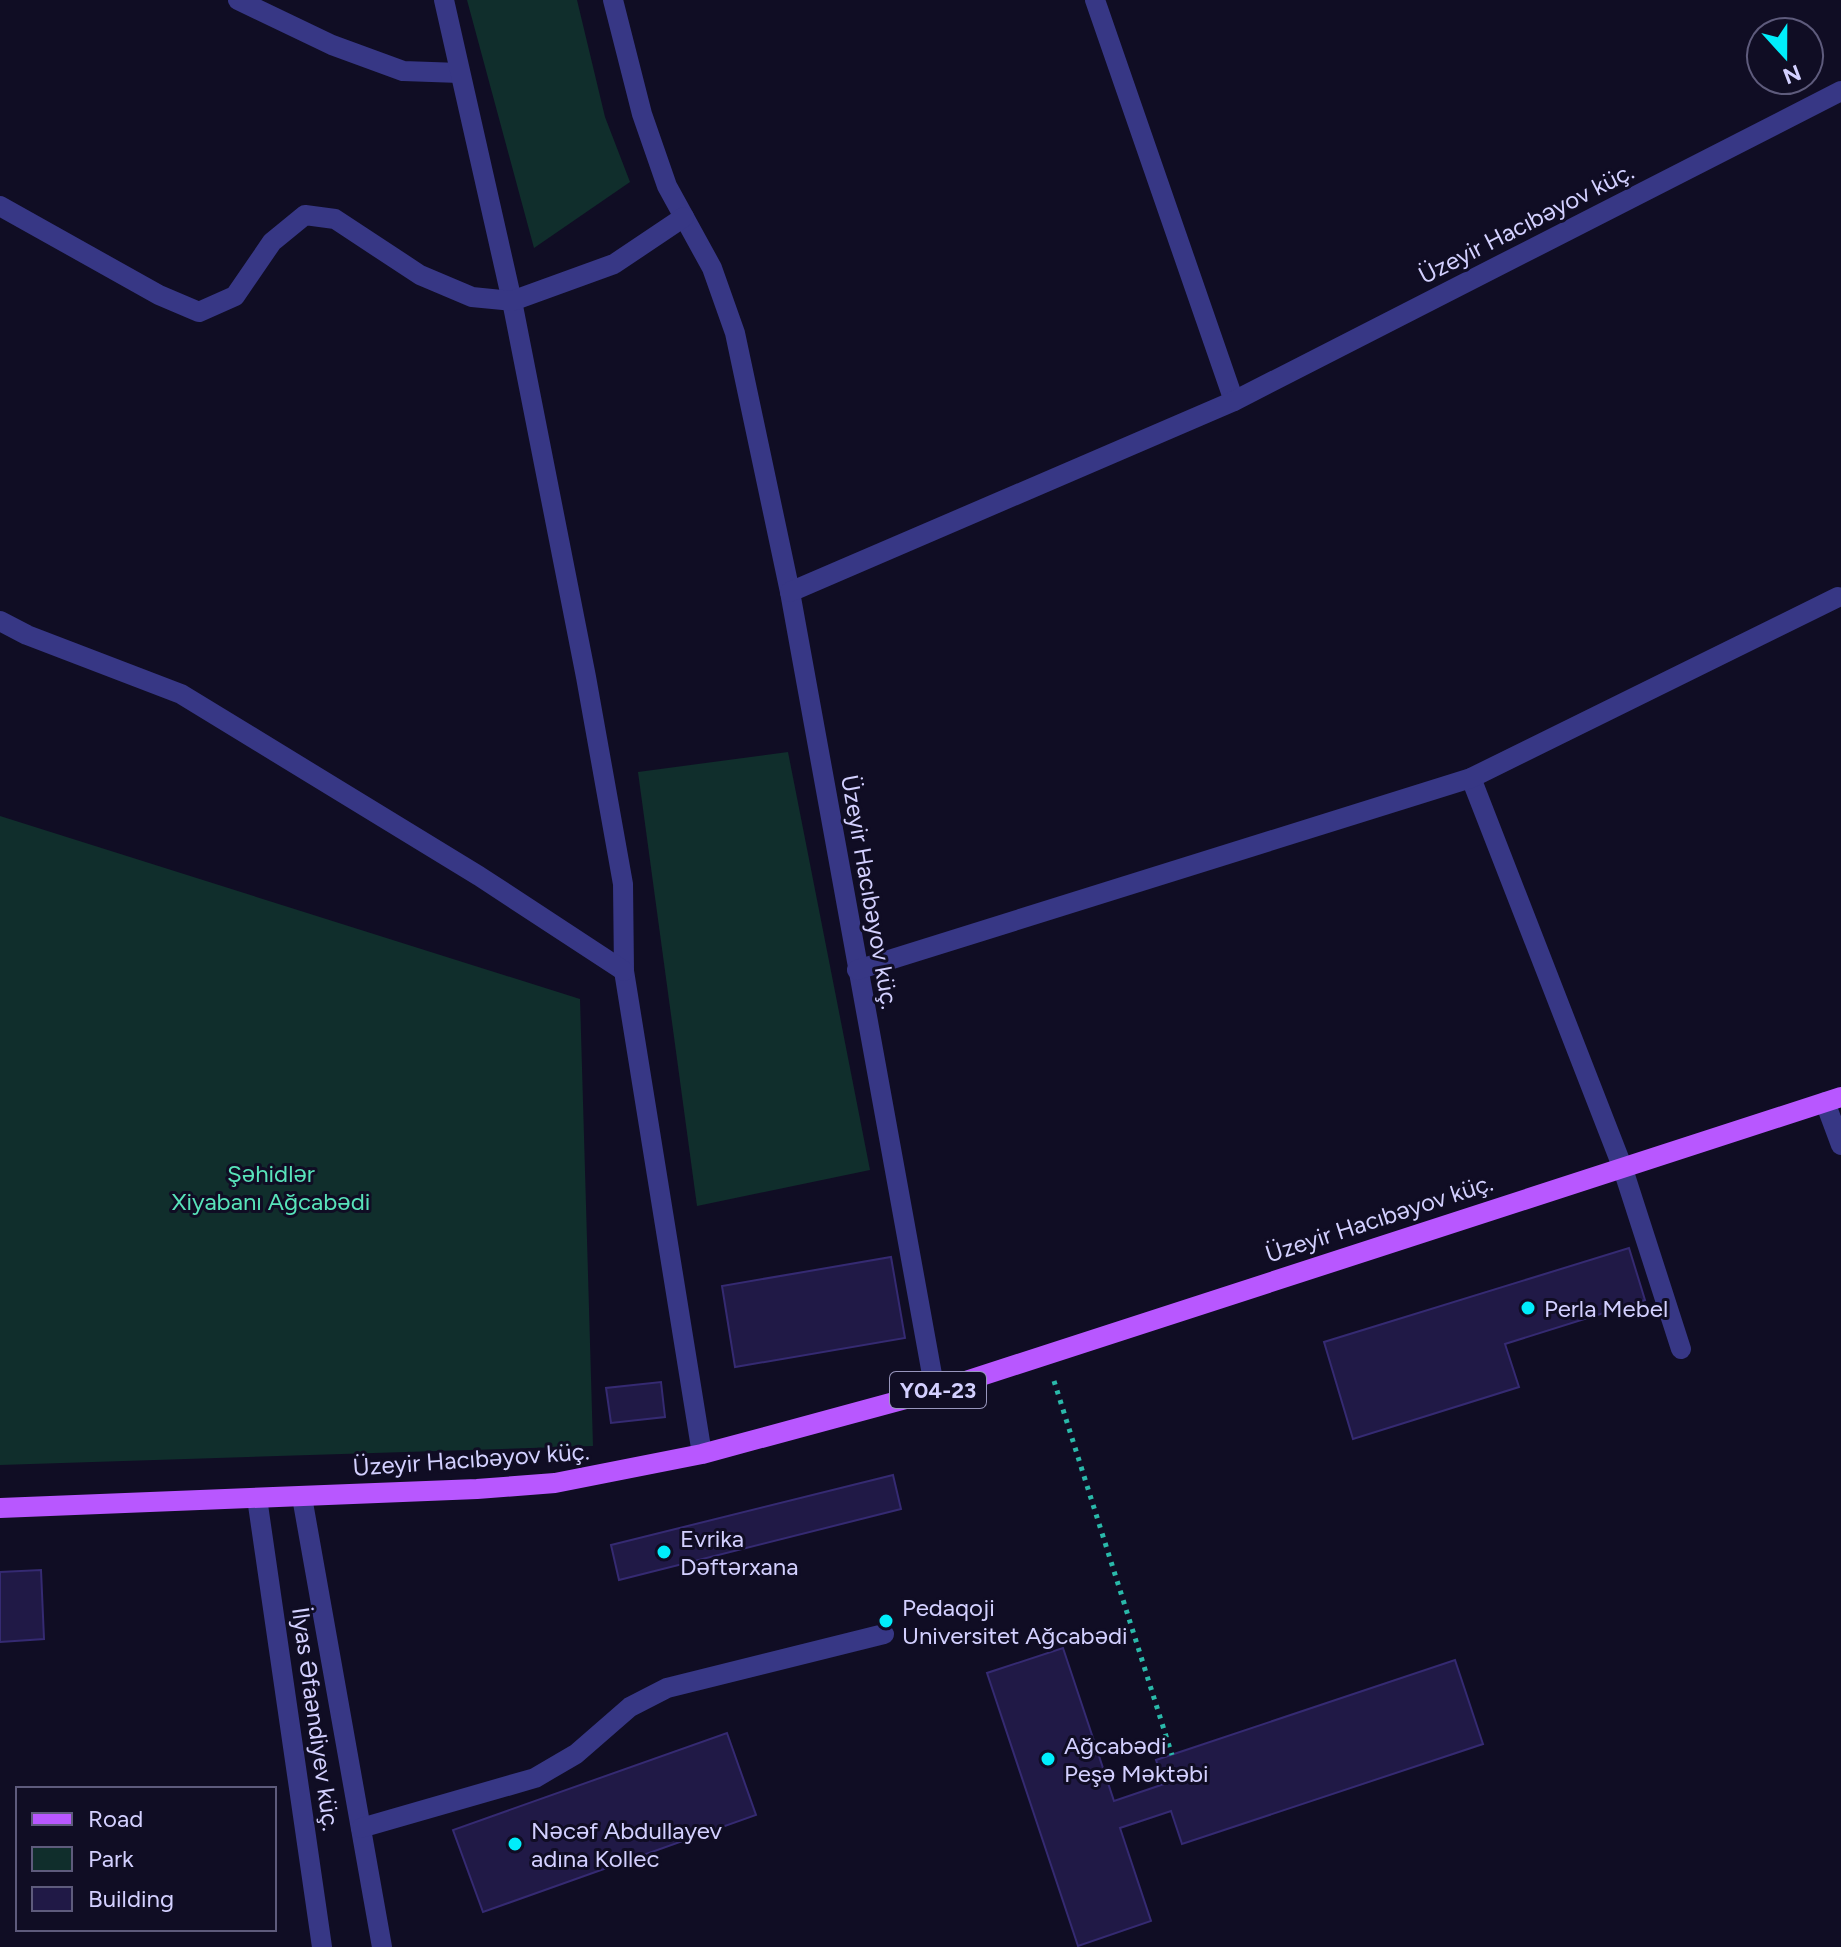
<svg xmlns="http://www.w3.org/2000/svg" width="1841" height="1947" viewBox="0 0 1841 1947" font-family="Figtree,sans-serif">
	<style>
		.green { fill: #102e2c }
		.building { fill: #201946; stroke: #352a72; stroke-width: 2 }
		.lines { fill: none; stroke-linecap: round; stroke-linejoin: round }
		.path { stroke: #2ab9aa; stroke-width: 5; stroke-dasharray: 4 6; stroke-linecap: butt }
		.minor { stroke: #373785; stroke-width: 20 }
		.major { stroke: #b857ff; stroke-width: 20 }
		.poi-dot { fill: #00eefb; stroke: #100d24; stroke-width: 3 }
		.labels { text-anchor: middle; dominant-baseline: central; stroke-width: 6; stroke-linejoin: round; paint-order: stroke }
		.shield { fill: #100d24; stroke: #9896bd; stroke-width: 2 }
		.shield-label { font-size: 22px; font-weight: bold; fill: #d3d0ff }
		.street-label { font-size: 24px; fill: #d3d0ff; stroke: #100d24 }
		.park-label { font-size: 24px; fill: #58e3ba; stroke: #100d24 }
		.poi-label { font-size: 24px; fill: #d3d0ff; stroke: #100d24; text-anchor: start }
	</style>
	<rect width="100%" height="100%" fill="#100d24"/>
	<g class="green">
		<path d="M467 0H577L605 117 630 182 534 248Z"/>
		<path d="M788 752 870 1170 697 1206 638 772Z"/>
		<path d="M0 816 580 999 593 1446 0 1465Z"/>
	</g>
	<g class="building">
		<path d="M1629 1248 1645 1300 1505 1344 1519 1387 1353 1439 1324 1342Z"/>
		<path d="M891 1257 905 1338 735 1367 722 1286Z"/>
		<path d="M661 1382 665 1417 611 1423 606 1388Z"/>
		<path d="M893 1475 901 1509 619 1580 611 1545Z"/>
		<path d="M41 1570 44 1639 0 1642V1572Z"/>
		<path d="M1063 1648 1114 1801 1164 1784 1156 1760 1455 1660 1483 1744 1182 1844 1171 1811 1120 1828 1151 1921 1078 1946 987 1673Z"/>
		<path d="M727 1733 756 1815 483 1912 453 1830Z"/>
	</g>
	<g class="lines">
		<path class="path" d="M1054 1381 1172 1755"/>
		<g class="minor">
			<path d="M238 0 332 45 403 71 460 73"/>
			<path d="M444 0 512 301 586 677 623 884 624 971 702 1454"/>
			<path d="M613 0 642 114 667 186 712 268 735 333 790 592 935 1391"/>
			<path d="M1095 0 1234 401"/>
			<path d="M0 206 159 295 199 312 235 296 272 242 305 215 335 219 420 275 472 297 512 301 614 264 684 217"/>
			<path d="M790 592 1234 401 1841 91"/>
			<path d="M0 621 27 635 181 694 479 876 624 971"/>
			<path d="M1471 778 1622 1166 1681 1349"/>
			<path d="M857 970 1471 778 1838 597"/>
			<path d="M1825 1102 1841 1145"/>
			<path d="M302 1497 382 1947"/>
			<path d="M257 1498 322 1947"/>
			<path d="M361 1828 535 1778 576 1754 630 1707 667 1688 884 1634"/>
		</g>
		<path class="major" d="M0 1508 477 1489 555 1483 702 1454 935 1391 1841 1097"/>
	</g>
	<g class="poi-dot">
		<circle cx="1528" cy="1308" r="8"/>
		<circle cx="664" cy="1552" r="8"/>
		<circle cx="886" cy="1621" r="8"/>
		<circle cx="1048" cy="1759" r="8"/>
		<circle cx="515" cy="1844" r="8"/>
	</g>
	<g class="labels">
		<rect class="shield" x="890" y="1372" width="96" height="36" rx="6"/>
		<g class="shield-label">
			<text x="938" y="1390">Y04-23</text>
		</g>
		<g class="street-label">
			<text transform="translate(1526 223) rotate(-27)">Üzeyir Hacıbəyov küç.</text>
			<text transform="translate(870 892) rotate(80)">Üzeyir Hacıbəyov küç.</text>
			<text transform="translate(1379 1218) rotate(-18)">Üzeyir Hacıbəyov küç.</text>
			<text transform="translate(471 1459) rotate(-4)">Üzeyir Hacıbəyov küç.</text>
			<text transform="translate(316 1719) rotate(82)">İlyas Əfaəndiyev küç.</text>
		</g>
		<g class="park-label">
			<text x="271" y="1173">Şəhidlər<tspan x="271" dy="28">Xiyabanı Ağcabədi</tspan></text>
		</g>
		<g class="poi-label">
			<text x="1544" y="1308">Perla Mebel</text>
			<text x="680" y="1538">Evrika<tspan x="680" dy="28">Dəftərxana</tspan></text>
			<text x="902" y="1607">Pedaqoji<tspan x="902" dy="28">Universitet Ağcabədi</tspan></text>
			<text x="1064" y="1745">Ağcabədi<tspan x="1064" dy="28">Peşə Məktəbi</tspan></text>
			<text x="531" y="1830">Nəcəf Abdullayev<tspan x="531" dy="28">adına Kollec</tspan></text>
		</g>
	</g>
	<rect x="16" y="1787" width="260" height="144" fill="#100d24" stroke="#5e5b7c" stroke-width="2"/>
	<rect x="32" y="1813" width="40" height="12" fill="#b857ff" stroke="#5e5b7c" stroke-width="2"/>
	<text x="88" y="1827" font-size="24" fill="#d3d0ff">Road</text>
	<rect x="32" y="1847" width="40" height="24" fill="#102e2c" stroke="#5e5b7c" stroke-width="2"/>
	<text x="88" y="1867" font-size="24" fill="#d3d0ff">Park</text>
	<rect x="32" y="1887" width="40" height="24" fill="#201946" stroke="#5e5b7c" stroke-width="2"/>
	<text x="88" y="1907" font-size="24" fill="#d3d0ff">Building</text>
	<g transform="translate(1785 56) rotate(159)"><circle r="38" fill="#100d24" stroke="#5e5b7c" stroke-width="2"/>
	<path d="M0-6L14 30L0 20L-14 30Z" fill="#00eefb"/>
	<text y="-12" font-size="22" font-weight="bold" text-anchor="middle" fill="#d3d0ff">N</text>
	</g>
</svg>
